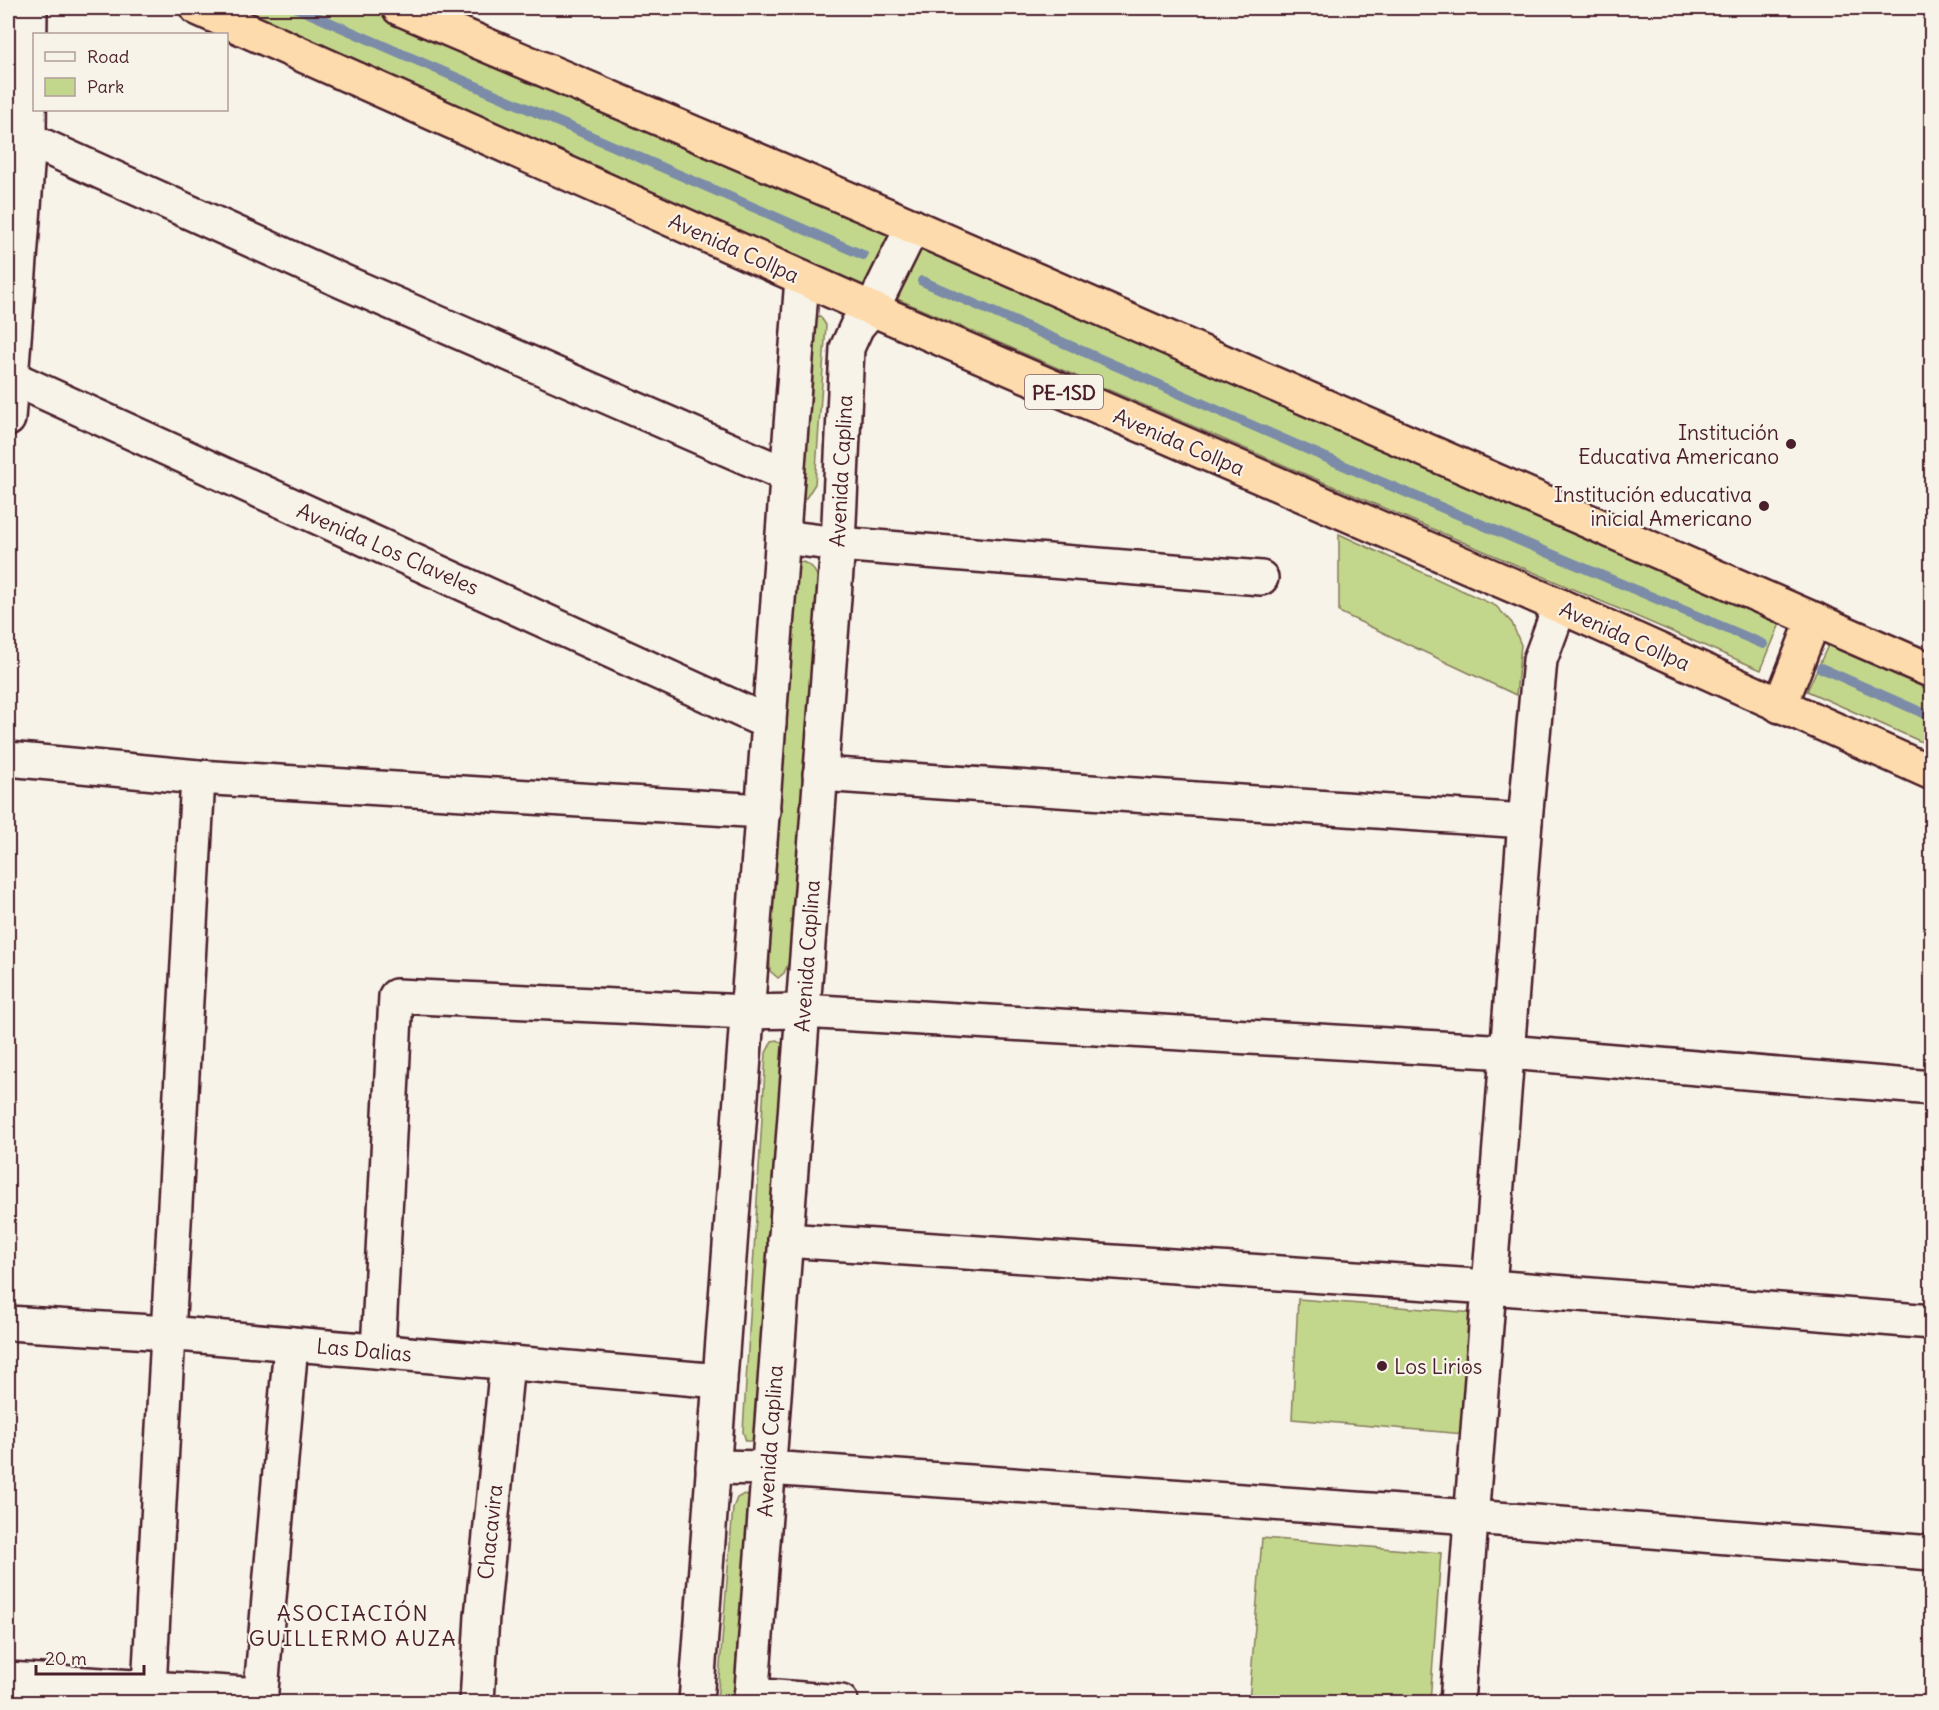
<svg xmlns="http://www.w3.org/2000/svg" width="1939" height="1710" viewBox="0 0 1939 1710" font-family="Delius,sans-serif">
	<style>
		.green { fill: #c3d78c; stroke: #867b5c; stroke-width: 1.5 }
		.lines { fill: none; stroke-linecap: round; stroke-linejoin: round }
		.stream { stroke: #7b8ca8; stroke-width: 10 }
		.street-casing { stroke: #4a1f2b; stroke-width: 38 }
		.secondary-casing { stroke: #4a1f2b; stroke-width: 38 }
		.highway-casing { stroke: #4a1f2b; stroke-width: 38 }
		.street { stroke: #f7f3e8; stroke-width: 33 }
		.secondary { stroke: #f7f3e8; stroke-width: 33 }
		.highway { stroke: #fedbac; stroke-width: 33 }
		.poi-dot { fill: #4a1f2b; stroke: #f7f3e8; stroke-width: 2 }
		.labels { text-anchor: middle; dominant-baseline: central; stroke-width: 4.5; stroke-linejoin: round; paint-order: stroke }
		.shield { fill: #f7f3e8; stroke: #7e5f64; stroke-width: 1.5 }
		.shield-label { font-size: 20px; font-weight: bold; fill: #4a1f2b }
		.street-label { font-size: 21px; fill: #4a1f2b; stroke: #f7f3e8 }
		.poi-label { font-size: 21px; fill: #4a1f2b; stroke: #f7f3e8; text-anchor: end }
		.neighbourhood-label { font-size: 22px; letter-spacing: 1.5px; fill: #4a1f2b; stroke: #f7f3e8 }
	</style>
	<rect width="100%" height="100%" fill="#f7f3e8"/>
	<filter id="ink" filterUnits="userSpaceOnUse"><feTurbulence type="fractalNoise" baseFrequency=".0167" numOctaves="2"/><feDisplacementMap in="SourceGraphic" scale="12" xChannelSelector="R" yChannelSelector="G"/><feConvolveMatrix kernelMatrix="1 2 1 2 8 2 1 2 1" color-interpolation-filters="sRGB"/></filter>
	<g filter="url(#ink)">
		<g class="green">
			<path d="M228 8H373L899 238 877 291Z"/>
			<path d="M915 244 1781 621 1761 670 895 298Z"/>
			<path d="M820 316 826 325 815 484 806 498 800 500 814 317Z"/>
			<path d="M1339 534 1496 606 1512 623 1521 645 1516 695 1339 612Z"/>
			<path d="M803 562 812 567 818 577 789 962 784 973 778 978 770 971 763 811 797 564Z"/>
			<path d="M1830 641 1931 685V746L1807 691Z"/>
			<path d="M777 1040 784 1045 762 1426 753 1441H746L743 1432 766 1053 772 1041Z"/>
			<path d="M1298 1299 1474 1313 1464 1434 1292 1419Z"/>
			<path d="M744 1494 751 1496 735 1702H717L733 1508 737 1498Z"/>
			<path d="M1262 1538 1441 1553 1430 1702H1249Z"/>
		</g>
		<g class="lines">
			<g class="stream">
				<path d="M297 8 863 255"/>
				<path d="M922 281 1377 480 1763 644"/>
				<path d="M1821 668 1932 717"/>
			</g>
			<g class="street-casing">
				<g id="street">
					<path d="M8 130 344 282 787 475"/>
					<path d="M8 376 769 723"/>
					<path d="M8 419 29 140 30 8"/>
					<path d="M783 537 838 544 1261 578"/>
					<path d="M8 759 198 777 763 811"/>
					<path d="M820 774 1525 821"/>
					<path d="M785 1240 1490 1287 1932 1322"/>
					<path d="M8 1323 167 1333 720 1381"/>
					<path d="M378 1351 396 996 747 1012 802 1011 1508 1052 1932 1088"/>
					<path d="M713 1467 768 1468 1472 1517 1932 1553"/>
					<path d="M8 1679 261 1695"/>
					<path d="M149 1688 198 777"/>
					<path d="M751 1695 841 1702"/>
					<path d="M260 1702 291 1344"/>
					<path d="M477 1702 482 1616 507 1363"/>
					<path d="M1457 1702 1525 821 1540 660 1560 606"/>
				</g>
			</g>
			<g class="secondary-casing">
				<g id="secondary">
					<path d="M696 1702 802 278"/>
					<path d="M751 1702 838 544 847 348 857 326 872 309 913 226"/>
				</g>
			</g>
			<g class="highway-casing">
				<g id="highway">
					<path d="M197 8 872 309 1560 606 1932 773"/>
					<path d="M399 8 889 216 1932 671"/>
					<path d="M1780 706 1814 619"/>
				</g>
			</g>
			<use href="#street" class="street"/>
			<use href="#secondary" class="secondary"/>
			<use href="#highway" class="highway"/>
		</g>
	</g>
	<g class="poi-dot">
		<circle cx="1791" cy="444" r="6"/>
		<circle cx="1764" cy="506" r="6"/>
		<circle cx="1382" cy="1366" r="6"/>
	</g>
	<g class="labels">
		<rect class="shield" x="1025" y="375" width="78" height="34" rx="4.5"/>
		<g class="shield-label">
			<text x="1064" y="392">PE-1SD</text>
		</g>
		<g class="street-label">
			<text transform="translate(734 248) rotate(24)">Avenida Collpa</text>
			<text transform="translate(1179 442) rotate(23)">Avenida Collpa</text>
			<text transform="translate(841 471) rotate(-87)">Avenida Caplina</text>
			<text transform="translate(388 549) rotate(24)">Avenida Los Claveles</text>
			<text transform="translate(1625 636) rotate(24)">Avenida Collpa</text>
			<text transform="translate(807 956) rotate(-86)">Avenida Caplina</text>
			<text transform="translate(364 1350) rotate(5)">Las Dalias</text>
			<text transform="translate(770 1441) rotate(-86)">Avenida Caplina</text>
			<text transform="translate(490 1532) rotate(-84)">Chacavira</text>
		</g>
		<g class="poi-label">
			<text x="1779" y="432">Institución<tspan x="1779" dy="24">Educativa Americano</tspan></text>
			<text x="1752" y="494">Institución educativa<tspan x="1752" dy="24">inicial Americano</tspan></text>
			<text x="1394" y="1366" text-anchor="start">Los Lirios</text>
		</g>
		<g class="neighbourhood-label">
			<text x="353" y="1613">ASOCIACIÓN<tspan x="353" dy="25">GUILLERMO AUZA</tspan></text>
		</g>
	</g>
	<rect width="1939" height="1710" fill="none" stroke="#f7f3e8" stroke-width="30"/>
	<rect x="15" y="15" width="1909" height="1680" fill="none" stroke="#4a1f2b" stroke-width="2" filter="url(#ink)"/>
	<rect x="33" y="33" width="195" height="78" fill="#f7f3e8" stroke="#b29e9c" stroke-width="1.5"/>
	<rect x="45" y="52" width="30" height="9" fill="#f7f3e8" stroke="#b29e9c" stroke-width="1.5"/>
	<text x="87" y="63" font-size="18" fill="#4a1f2b">Road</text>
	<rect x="45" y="78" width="30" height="18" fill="#c3d78c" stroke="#b29e9c" stroke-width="1.5"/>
	<text x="87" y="93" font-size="18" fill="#4a1f2b">Park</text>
	<path d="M36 1665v9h108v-9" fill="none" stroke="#4a1f2b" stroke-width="3"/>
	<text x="45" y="1665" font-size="18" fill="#4a1f2b" stroke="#f7f3e8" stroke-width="4.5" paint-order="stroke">20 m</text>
</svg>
